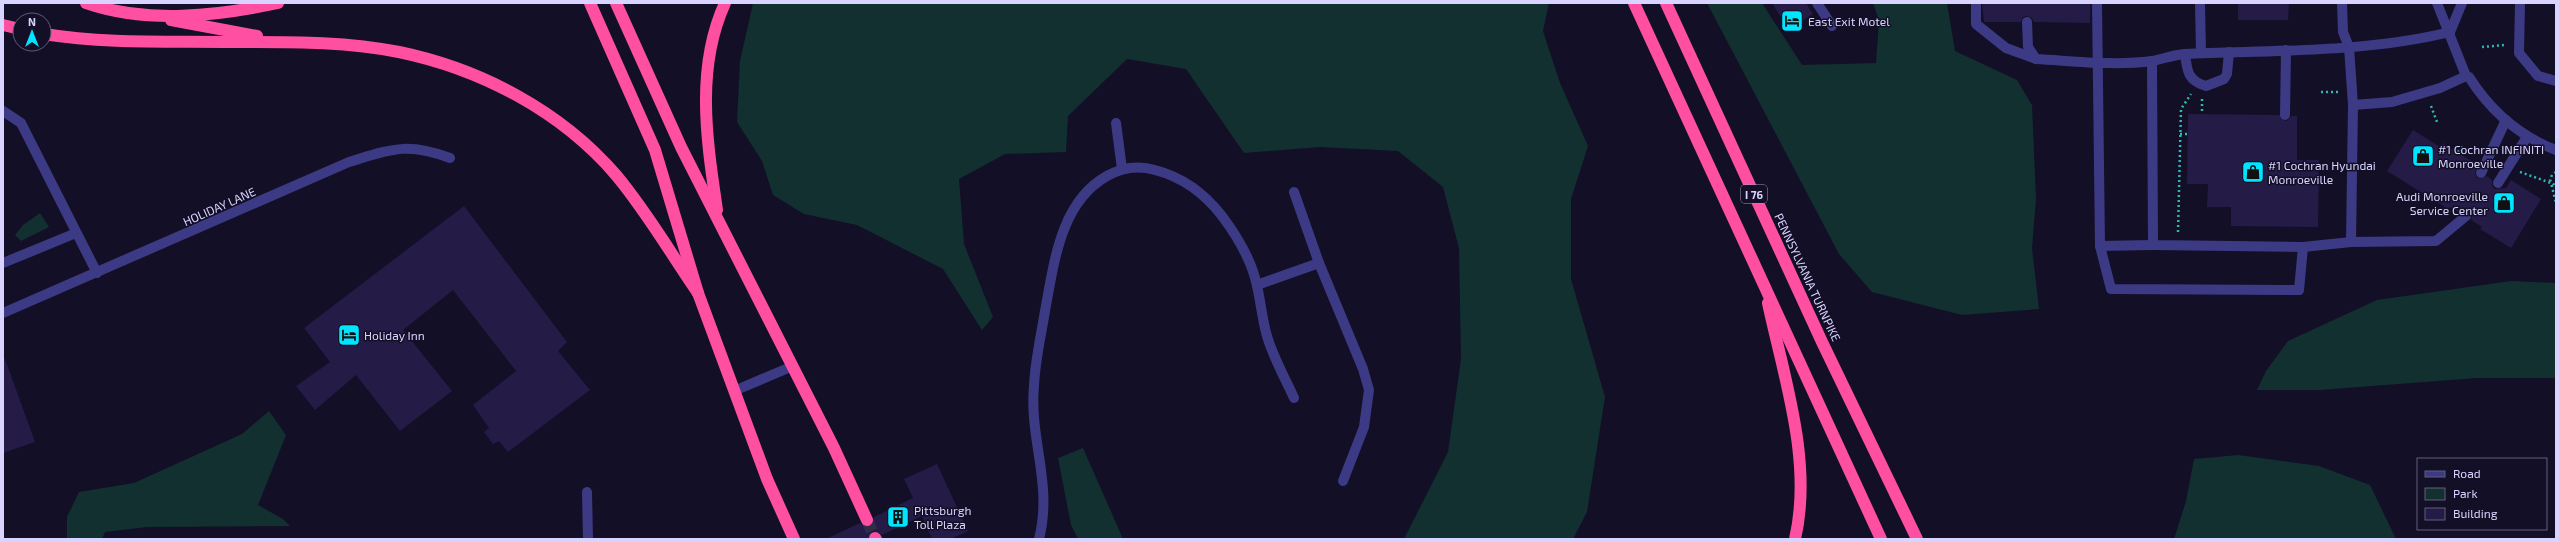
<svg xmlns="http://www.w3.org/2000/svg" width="2559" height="542" viewBox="0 0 2559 542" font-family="'Exo 2',sans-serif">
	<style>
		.green { fill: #12302f }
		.building { fill: #241b47 }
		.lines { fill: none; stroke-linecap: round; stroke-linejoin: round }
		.highway-tunnel { stroke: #312d47; stroke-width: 12; stroke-dasharray: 12 6; stroke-linecap: butt }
		.path { stroke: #2fb8b0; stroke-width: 2.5; stroke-dasharray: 2 3; stroke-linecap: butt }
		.lane { stroke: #3d3a85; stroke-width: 10 }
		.street { stroke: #3d3a85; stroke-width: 10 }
		.highway { stroke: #ff4fa3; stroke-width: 12 }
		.labels { text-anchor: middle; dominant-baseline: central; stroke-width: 3; stroke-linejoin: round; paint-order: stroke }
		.shield { fill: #130f26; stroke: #9e99be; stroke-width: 1 }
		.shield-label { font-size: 11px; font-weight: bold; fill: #d9d4ff }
		.poi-label { font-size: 12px; fill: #d9d4ff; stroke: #130f26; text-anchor: start }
		.street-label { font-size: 12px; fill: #d9d4ff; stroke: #130f26 }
	</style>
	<rect width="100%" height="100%" fill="#130f26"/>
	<g class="green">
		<path d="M753 3H1549L1543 31 1560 83 1588 146 1571 199V279L1605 397 1587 512 1573 539H1404L1448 452 1461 359 1459 248 1443 187 1398 151 1320 147 1244 153 1186 69 1127 59 1068 116 1066 152 1005 154 959 179 964 244 993 317 982 330 943 269 857 225 804 214 773 195 762 161 737 122 740 61Z"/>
		<path d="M1707 3H1762L1802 65 1876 63 1879 20 1873 3H1947L1955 51 2017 80 2032 105 2036 199 2032 248 2039 309 1962 315 1872 292 1839 254Z"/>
		<path d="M40 213 49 227 21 241 15 235 23 225Z"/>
		<path d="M2511 281 2556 283V378H2477L2320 390H2257L2266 371 2288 341 2377 300Z"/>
		<path d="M269 411 286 435 258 505 283 519 290 526 147 527 105 532 102 539H67V517L79 492 134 483 242 434Z"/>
		<path d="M1083 448 1123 539H1078L1071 525 1058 458Z"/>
		<path d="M2238 455 2319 466 2370 485 2396 539H2174L2186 501 2194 459Z"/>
	</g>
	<g class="building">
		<path d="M1772 3H1806L1813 14 1788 29Z"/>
		<path d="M1982 3H2090V23L2034 22 2032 18 2027 16 2023 17 2021 22H1984Z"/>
		<path d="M2238 3H2289L2288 20H2238Z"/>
		<path d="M2188 114 2279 115 2285 121 2288 120 2291 116H2297V160H2319L2318 227 2231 226V207H2207L2208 184H2187Z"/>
		<path d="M2413 130 2440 147 2443 143 2478 165 2475 173 2476 177 2481 179 2487 176 2492 180V186L2495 189 2506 188 2511 180 2541 199 2511 248 2480 229 2482 227 2471 220 2472 215 2469 210 2460 213 2450 207 2448 209 2387 171Z"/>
		<path d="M464 206 567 342 558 351 590 390 508 452 499 441 493 444 484 432 489 428 473 405 516 371 453 290 403 330 452 391 400 431 356 375 315 410 296 386 330 362 304 328Z"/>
		<path d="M3 359H5L35 442 3 453Z"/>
		<path d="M937 464 968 531 951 539H932L922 516 882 535 873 531 868 539H826L860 523 866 527H870L874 521V517L913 498 904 479Z"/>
	</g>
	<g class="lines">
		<path class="highway-tunnel" d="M867 520 875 538"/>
		<g class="path">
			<path d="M2482 47 2505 45"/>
			<path d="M2321 92H2339"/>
			<path d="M2202 99V114"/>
			<path d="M2431 106 2437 122"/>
			<path d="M2180 134H2188"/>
			<path d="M2458 152 2462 145"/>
			<path d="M2520 172 2551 183 2556 203"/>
			<path d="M2556 172 2552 175 2550 180 2556 187"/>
			<path d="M2178 232 2181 109 2191 94"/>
		</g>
		<g class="lane">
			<path d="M1817 3 1832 26"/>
			<path d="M1976 3V24L2006 48 2036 59"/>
			<path d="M2097 3 2100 246 2153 245"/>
			<path d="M2200 3 2201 53"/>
			<path d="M2437 3 2466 76 2469 77C2490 110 2519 136 2556 150"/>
			<path d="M2520 3 2519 53 2538 76 2556 81"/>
			<path d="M2027 22 2028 47 2036 59C2074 61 2114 66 2152 61 2163 59 2173 55 2185 54 2273 50 2364 53 2450 32"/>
			<path d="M2450 32 2462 3"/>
			<path d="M2185 54C2187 71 2188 81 2206 86L2224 79 2227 74 2229 52"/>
			<path d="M2152 61 2153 245 2303 247 2351 242 2353 105 2349 47 2343 32 2342 3"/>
			<path d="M2353 105 2392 102 2440 88 2466 76"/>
			<path d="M3 111 21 123 97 273"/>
			<path d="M2285 115 2286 50"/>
			<path d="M1116 123 1122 169"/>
			<path d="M2481 173 2506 120"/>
			<path d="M2498 183 2527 137"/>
			<path d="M1294 192 1319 263"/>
			<path d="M2351 242 2436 241 2466 216"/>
			<path d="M2100 246 2111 289 2299 290 2303 247"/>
			<path d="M3 263 76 233"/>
			<path d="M1257 285 1319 263 1363 369 1369 390 1364 427 1343 481"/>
			<path d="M734 391 793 366"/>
			<path d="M1039 539C1053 484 1029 439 1034 386 1035 361 1041 336 1045 311 1054 264 1060 202 1107 176 1123 167 1138 165 1155 170 1182 177 1205 194 1222 216 1237 236 1252 261 1257 286 1261 303 1262 319 1267 336 1273 357 1285 378 1294 398"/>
		</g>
		<g class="street">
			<path d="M3 313 349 162C392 149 407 142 450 158"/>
			<path d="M587 492 588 539"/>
		</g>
		<g class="highway">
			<path d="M86 3C147 24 217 16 278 3"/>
			<path d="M590 3 655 150 698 293 767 479 794 539"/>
			<path d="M616 3 681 147 834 448 867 520"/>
			<path d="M1634 3 1881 539"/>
			<path d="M1666 3 1822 342 1917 539"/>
			<path d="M171 20 257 36"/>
			<path d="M3 25 20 29"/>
			<path d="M44 34C106 44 170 41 233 42 288 42 345 41 399 52 481 69 561 111 616 175 647 212 671 254 698 293"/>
			<path d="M717 210C707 141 695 69 725 3"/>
			<path d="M1768 303C1784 378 1813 462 1795 539"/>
			<path d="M875 538 876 539"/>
		</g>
	</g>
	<defs>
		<g id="hotel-square" transform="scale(1.15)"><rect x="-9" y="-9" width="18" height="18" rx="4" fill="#00e5ff" stroke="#130f26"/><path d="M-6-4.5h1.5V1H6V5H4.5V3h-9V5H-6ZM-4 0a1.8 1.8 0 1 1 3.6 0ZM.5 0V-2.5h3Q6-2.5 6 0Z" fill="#111"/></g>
		<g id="shop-square" transform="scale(1.15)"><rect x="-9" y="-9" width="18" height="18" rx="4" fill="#00e5ff" stroke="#130f26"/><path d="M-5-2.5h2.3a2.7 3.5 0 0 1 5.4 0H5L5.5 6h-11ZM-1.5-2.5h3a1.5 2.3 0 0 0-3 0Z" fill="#111"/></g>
		<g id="building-square" transform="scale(1.15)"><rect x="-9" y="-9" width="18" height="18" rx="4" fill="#00e5ff" stroke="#130f26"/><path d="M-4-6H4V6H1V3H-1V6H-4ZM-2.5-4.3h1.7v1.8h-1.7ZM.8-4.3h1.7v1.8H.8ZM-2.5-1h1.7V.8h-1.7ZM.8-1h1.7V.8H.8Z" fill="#111"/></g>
	</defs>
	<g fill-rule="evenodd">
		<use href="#hotel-square" x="1792" y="21"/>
		<use href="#shop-square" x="2423" y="156"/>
		<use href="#shop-square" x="2253" y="172"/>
		<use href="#shop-square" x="2504" y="203"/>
		<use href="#hotel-square" x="349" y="335"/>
		<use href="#building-square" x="898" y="517"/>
	</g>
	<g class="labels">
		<rect class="shield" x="1741" y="185" width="26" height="18" rx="3"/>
		<g class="shield-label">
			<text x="1754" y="194">I 76</text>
		</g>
		<g class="poi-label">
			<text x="1808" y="21">East Exit Motel</text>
			<text x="2438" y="149">#1 Cochran INFINITI<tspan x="2438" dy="14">Monroeville</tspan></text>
			<text x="2268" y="165">#1 Cochran Hyundai<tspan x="2268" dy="14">Monroeville</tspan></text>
			<text x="2488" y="196" text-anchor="end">Audi Monroeville<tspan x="2488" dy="14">Service Center</tspan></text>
			<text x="364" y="335">Holiday Inn</text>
			<text x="914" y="510">Pittsburgh<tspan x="914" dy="14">Toll Plaza</tspan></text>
		</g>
		<g class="street-label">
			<text transform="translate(219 206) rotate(-24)">HOLIDAY LANE</text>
			<text transform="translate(1808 277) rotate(65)">PENNSYLVANIA TURNPIKE</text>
		</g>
	</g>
	<rect width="2559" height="542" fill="none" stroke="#d9d4ff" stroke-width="8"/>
	<rect x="2417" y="458" width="130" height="72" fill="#130f26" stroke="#625e7d"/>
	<rect x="2425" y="471" width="20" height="6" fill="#3d3a85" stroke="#625e7d"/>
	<text x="2453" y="478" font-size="12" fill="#d9d4ff">Road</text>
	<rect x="2425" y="488" width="20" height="12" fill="#12302f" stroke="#625e7d"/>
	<text x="2453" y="498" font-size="12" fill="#d9d4ff">Park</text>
	<rect x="2425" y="508" width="20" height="12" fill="#241b47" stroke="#625e7d"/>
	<text x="2453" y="518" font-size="12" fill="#d9d4ff">Building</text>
	<g transform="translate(32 32)"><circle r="19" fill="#130f26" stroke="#625e7d"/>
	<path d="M0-3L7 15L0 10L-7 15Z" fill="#00e5ff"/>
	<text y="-6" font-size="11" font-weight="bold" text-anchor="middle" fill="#d9d4ff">N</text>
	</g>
</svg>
